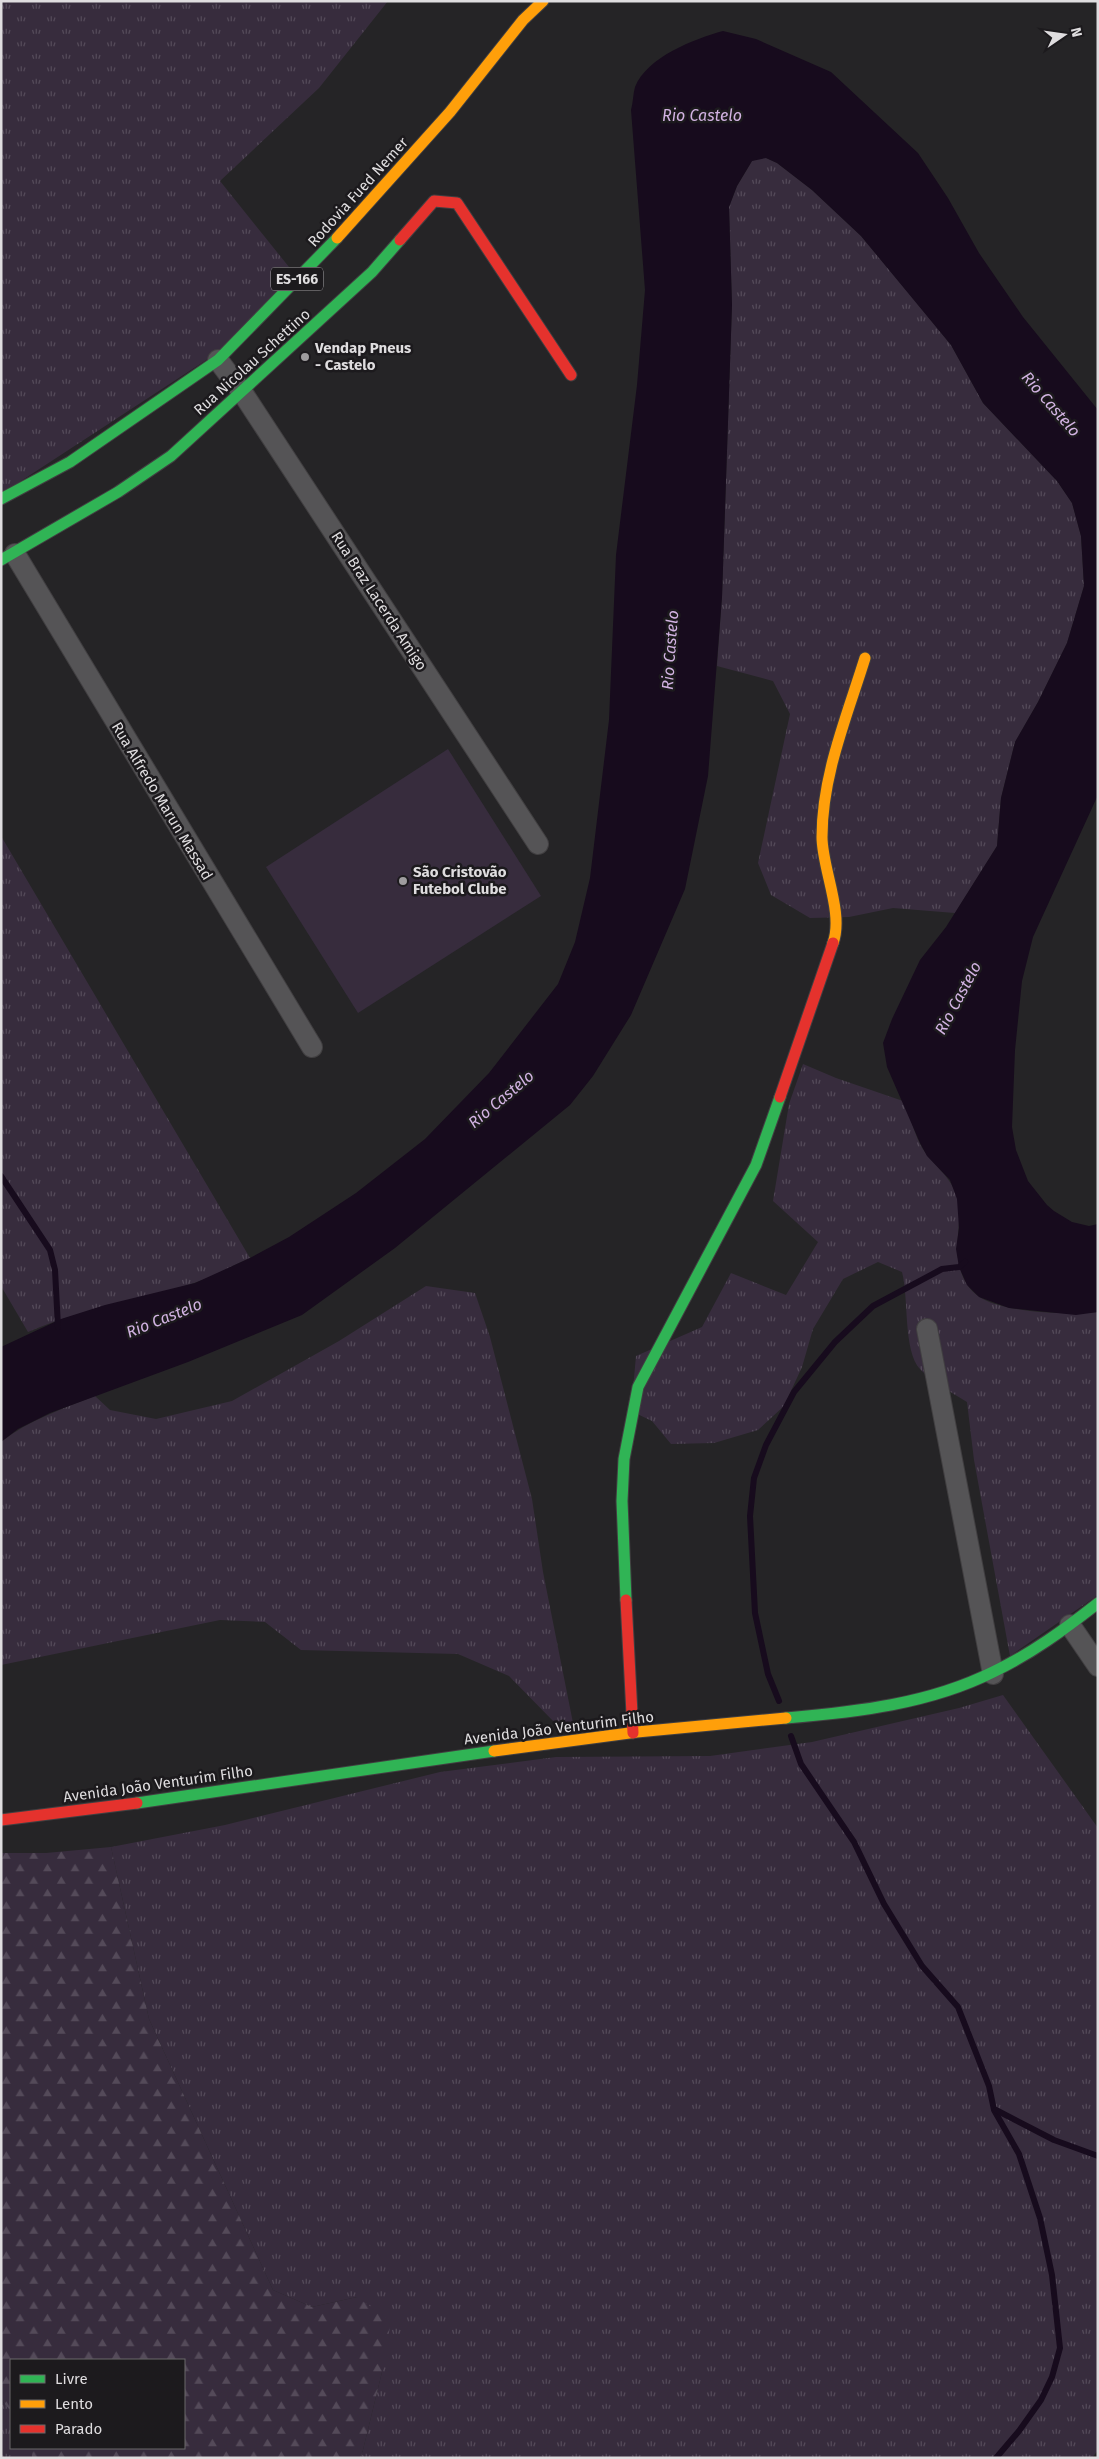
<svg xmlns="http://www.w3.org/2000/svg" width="1099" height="2459" viewBox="0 0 1099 2459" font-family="'Fira Sans',sans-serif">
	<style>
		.grass { fill: url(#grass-tufts) }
		.forest { fill: url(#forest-firs) }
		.garden { fill: #372c3d }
		.water { fill: #170b1d }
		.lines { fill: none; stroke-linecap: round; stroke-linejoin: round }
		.stream { stroke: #170b1d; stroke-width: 6 }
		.street-casing { stroke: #413f41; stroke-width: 22 }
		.fast-casing { stroke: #413f41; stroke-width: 13 }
		.slow-casing { stroke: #413f41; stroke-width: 13 }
		.jam-casing { stroke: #413f41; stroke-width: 13 }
		.street { stroke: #555456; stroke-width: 20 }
		.fast { stroke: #30b455; stroke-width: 11 }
		.slow { stroke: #ff9f0a; stroke-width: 11 }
		.jam { stroke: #e5322d; stroke-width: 11 }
		.poi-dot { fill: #9e9c9e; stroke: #1c1a1d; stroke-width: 2 }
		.labels { text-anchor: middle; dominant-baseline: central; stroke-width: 5; stroke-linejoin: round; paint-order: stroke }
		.shield { fill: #1c1a1d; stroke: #a4a2a5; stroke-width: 1 }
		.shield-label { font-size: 14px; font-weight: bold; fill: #dfdddf }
		.street-label { font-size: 15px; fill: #dfdddf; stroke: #1c1a1d }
		.poi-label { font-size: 15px; font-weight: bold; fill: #dfdddf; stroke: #1c1a1d; text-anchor: start }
		.water-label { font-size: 16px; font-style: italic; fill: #d2b3e2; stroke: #1c1a1d }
	</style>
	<defs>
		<pattern id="grass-tufts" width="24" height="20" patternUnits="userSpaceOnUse" patternTransform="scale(1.25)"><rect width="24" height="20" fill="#372c3d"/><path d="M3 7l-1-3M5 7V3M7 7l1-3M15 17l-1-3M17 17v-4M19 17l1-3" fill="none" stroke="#544a59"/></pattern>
		<pattern id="forest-firs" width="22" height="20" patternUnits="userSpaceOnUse" patternTransform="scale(1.25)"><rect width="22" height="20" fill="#372c3d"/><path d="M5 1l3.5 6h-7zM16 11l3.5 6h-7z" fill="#544a59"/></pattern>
	</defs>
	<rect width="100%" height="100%" fill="#252426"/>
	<g class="grass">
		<path d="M1 1H388L319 88 220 181 297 277 243 336 1 494Z"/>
		<path d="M759 158H766L777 163 812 190 861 236 905 289 951 345 983 403 1057 481 1072 503 1081 536 1084 586 1067 643 1038 702 1015 742 1001 798 997 846 955 913 893 908 849 917 810 918 771 895 758 863 790 714 773 681 717 666 722 597 732 305 729 207 737 186 752 161Z"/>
		<path d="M1 836 250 1258C231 1266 213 1277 194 1283 137 1301 84 1308 28 1332L1 1286Z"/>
		<path d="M803 1064 836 1078 903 1101C910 1114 913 1130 920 1144 930 1164 952 1175 958 1200 962 1222 954 1243 959 1264 961 1276 968 1289 978 1296 1001 1313 1070 1315 1098 1312V1595L1010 1656 974 1460 967 1402C951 1392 932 1382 920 1369 903 1351 909 1297 902 1272L878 1262 843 1279 813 1329 802 1367 784 1406 758 1430 714 1443 671 1444 652 1421 631 1411 636 1356 702 1327 731 1273 786 1295 818 1242 773 1201 789 1104Z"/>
		<path d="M426 1286 475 1293 490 1337 532 1499 543 1572 573 1723H555L509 1676 458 1654 301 1650 265 1622 220 1620 1 1665V1442C29 1420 62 1409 95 1396L110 1410 156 1419 232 1401 339 1341Z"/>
		<path d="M1003 1695 1098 1828V2450L1092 2458H361L382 2372 357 2297 312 2307 273 2290 149 2019 111 1847 225 1825 440 1772 556 1757 710 1756 812 1742 959 1708Z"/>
		<path d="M1 2400 11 2411V2448H32V2458H1Z"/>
	</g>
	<path class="forest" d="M111 1847 149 2019 273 2290 312 2307 357 2297 391 2321 382 2372 361 2458H32V2448H184V2360H11V2411L1 2400V1853H46Z"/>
	<path class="garden" d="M448 749 541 896 358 1013 266 867Z"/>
	<path class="water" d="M723 31 756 39 831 72 918 153 948 198 979 253 1023 317 1098 410V795L1033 937 1022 981 1015 1050 1012 1127 1016 1150 1028 1181 1047 1205 1054 1211 1072 1222 1089 1226 1098 1224V1312L1076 1315 1009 1308 979 1297 967 1285 959 1267 956 1249 959 1228 957 1199 950 1180 927 1156 920 1143 887 1067 883 1043 892 1019 920 960 946 927 997 846 1001 798 1015 742 1038 702 1067 643 1084 586 1081 536 1072 503 1057 481 983 403 951 345 861 236 812 190 777 163 766 158 752 161 737 186 729 207 732 305 722 597 708 776 685 889 631 1015 593 1076 570 1105 395 1248 302 1315 188 1362 50 1413 18 1429 1 1442V1347L61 1319 105 1305 195 1283 250 1258 289 1237 356 1193 425 1139 489 1073 558 984 575 942 590 878 609 720 616 555 637 385 645 290 631 110C633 103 633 94 635 87 647 57 694 39 723 31Z"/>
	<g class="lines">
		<g class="stream">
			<path d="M1 1176 50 1250 55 1270 58 1327"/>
			<path d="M779 1701 768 1674 755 1613 750 1516 754 1478 766 1445 794 1392 835 1342 873 1306 942 1269 959 1267 965 1262"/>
			<path d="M791 1736 801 1764 854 1842 884 1904 922 1966 958 2007 989 2086 994 2110 1019 2154 1040 2218 1052 2275 1060 2348 1052 2377 1041 2400 1019 2431 996 2458"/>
			<path d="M996 2110 1054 2140 1098 2156"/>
		</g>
		<g class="street-casing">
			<g id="street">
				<path d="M218 360 242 392 538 844"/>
				<path d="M15 554 312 1047"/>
				<path d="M927 1329 993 1674"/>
				<path d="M1070 1625 1098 1666"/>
			</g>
		</g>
		<g class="fast-casing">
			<g id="fast">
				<path d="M1 499 70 462 218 360 337 238"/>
				<path d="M1 560 118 492 171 456 372 272 400 240"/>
				<path d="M626 1600 622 1501 624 1459 638 1387 756 1165 780 1097"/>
				<path d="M786 1718C856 1712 929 1704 993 1672 1031 1654 1065 1629 1098 1603"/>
				<path d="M137 1803 494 1751"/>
			</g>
		</g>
		<g class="slow-casing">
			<g id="slow">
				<path d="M337 238 450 112 523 20 543 1"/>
				<path d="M833 943C844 913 822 868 822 837 822 775 847 716 865 658"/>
				<path d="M494 1751 637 1732 786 1718"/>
			</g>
		</g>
		<g class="jam-casing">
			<g id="jam">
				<path d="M400 240 434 201 457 203 571 375"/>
				<path d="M780 1097 833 943"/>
				<path d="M626 1600 633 1733"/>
				<path d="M1 1820 137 1803"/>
			</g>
		</g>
		<use href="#street" class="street"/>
		<use href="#fast" class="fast"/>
		<use href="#slow" class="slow"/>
		<use href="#jam" class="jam"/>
	</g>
	<g class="poi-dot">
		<circle cx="305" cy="357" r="5"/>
		<circle cx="403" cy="881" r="5"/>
	</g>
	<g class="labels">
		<rect class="shield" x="271" y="267.5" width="52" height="23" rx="4"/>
		<g class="shield-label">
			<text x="297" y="279">ES-166</text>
		</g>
		<g class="street-label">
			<text transform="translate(358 192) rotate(-48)">Rodovia Fued Nemer</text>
			<text transform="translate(252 362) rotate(-42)">Rua Nicolau Schettino</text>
			<text transform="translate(379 601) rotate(57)">Rua Braz Lacerda Amigo</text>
			<text transform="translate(162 801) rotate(59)">Rua Alfredo Marun Massad</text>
			<text transform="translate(559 1728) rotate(-7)">Avenida João Venturim Filho</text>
			<text transform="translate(158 1784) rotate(-8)">Avenida João Venturim Filho</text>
		</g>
		<g class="poi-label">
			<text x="315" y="348">Vendap Pneus<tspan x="315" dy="17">- Castelo</tspan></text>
			<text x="413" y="872">São Cristovão<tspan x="413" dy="17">Futebol Clube</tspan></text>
		</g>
		<g class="water-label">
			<text x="702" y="115">Rio Castelo</text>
			<text transform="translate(1051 404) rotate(49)">Rio Castelo</text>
			<text transform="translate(670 650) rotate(-86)">Rio Castelo</text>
			<text transform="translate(958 998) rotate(-62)">Rio Castelo</text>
			<text transform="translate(501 1099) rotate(-40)">Rio Castelo</text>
			<text transform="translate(164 1318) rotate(-22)">Rio Castelo</text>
		</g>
	</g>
	<rect width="1099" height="2459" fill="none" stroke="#dfdddf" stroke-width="5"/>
	<rect x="10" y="2359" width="175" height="90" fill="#1c1a1d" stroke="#6a686b"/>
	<rect x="20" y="2375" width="25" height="8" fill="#30b455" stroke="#6a686b"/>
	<text x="55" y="2384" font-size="15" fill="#dfdddf">Livre</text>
	<rect x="20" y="2400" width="25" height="8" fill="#ff9f0a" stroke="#6a686b"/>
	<text x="55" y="2409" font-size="15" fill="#dfdddf">Lento</text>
	<rect x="20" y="2425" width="25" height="8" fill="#e5322d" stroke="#6a686b"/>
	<text x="55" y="2434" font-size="15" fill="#dfdddf">Parado</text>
	<g transform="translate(1064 35) rotate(77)" stroke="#1c1a1d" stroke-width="4" paint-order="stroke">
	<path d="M0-4L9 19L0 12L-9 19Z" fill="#dfdddf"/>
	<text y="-8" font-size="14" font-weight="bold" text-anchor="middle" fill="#dfdddf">N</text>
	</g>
</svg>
